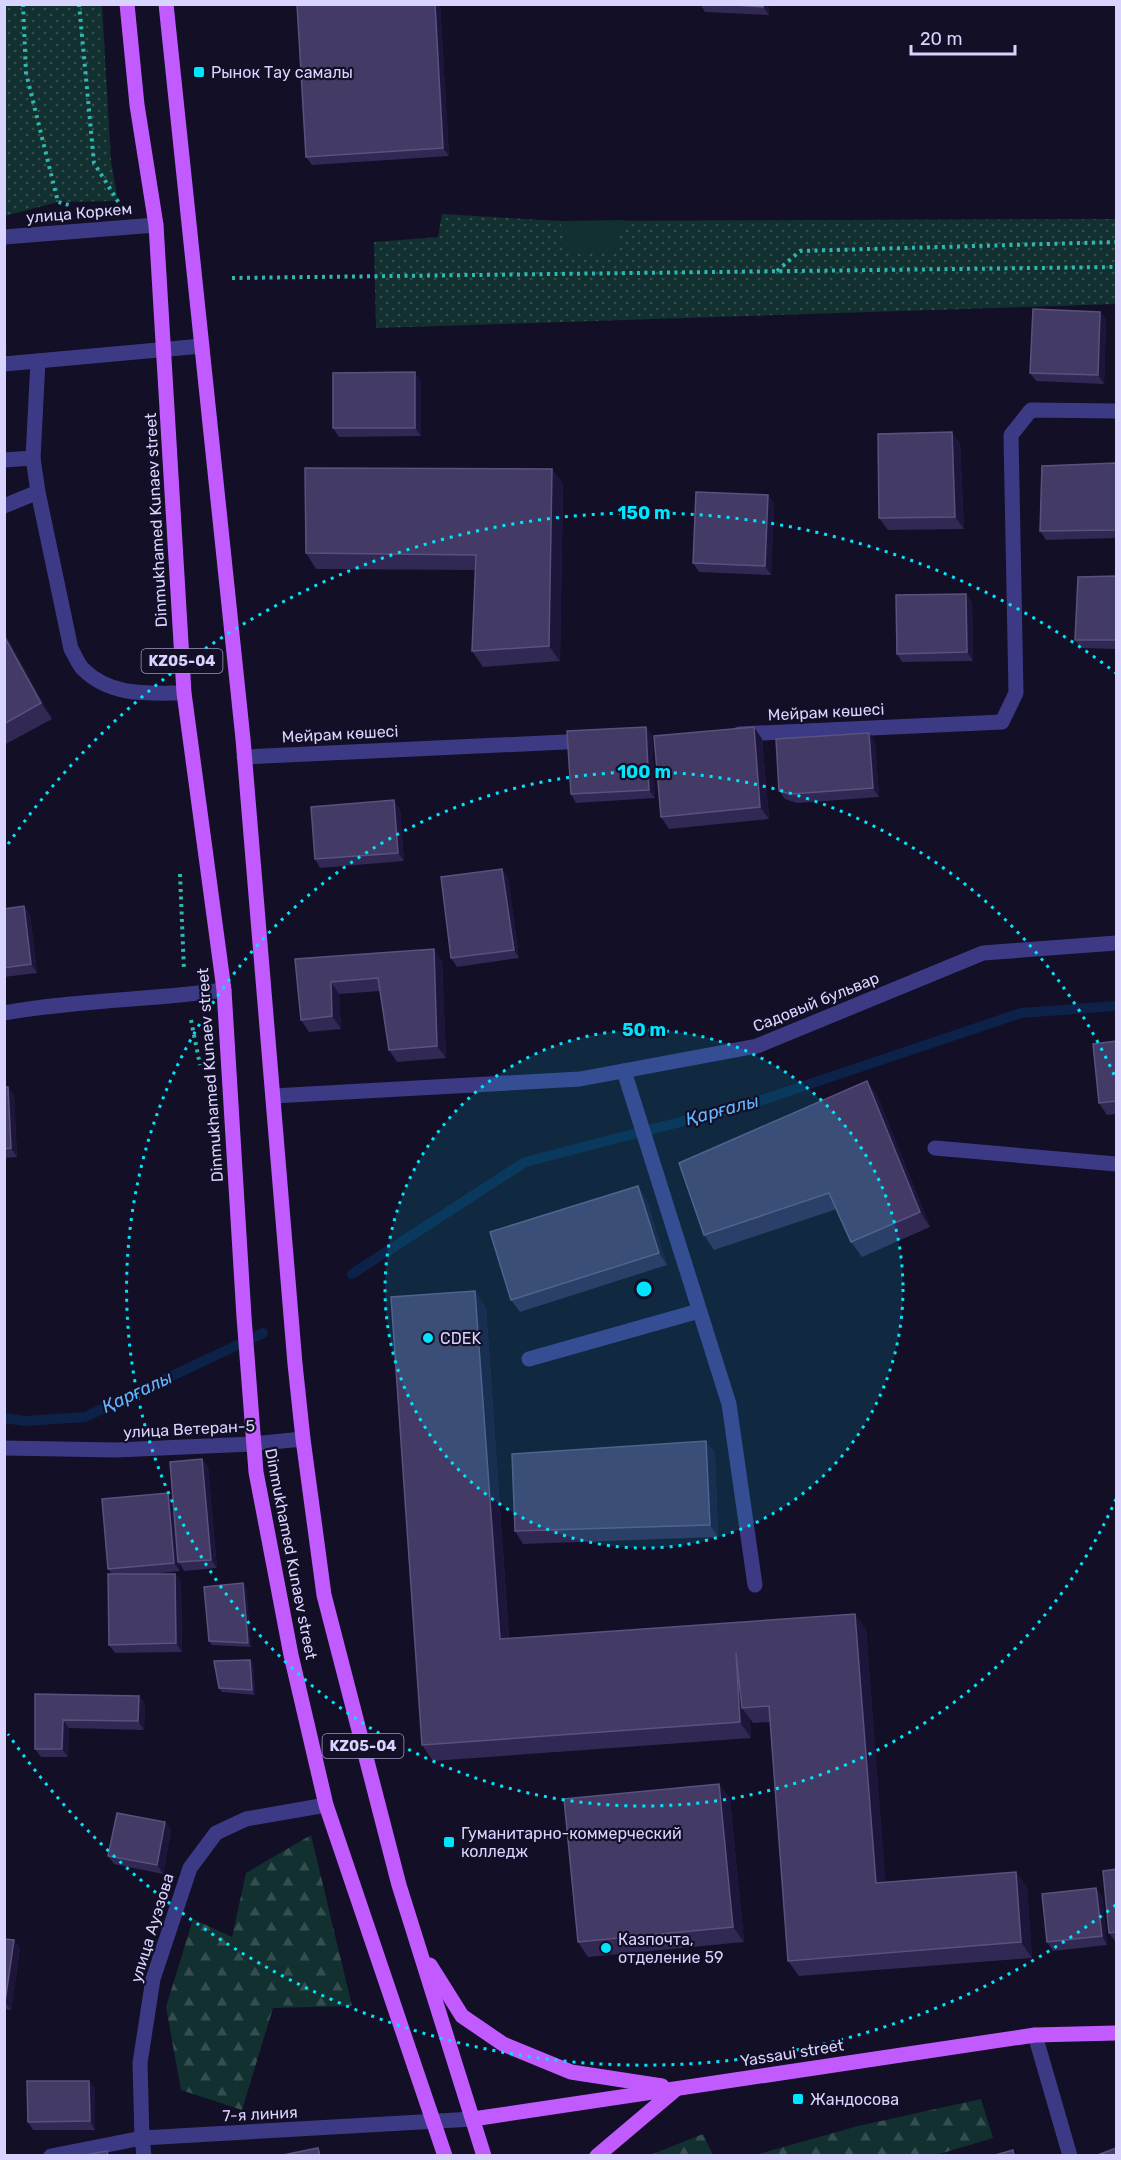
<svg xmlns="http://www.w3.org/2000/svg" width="1121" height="2160" viewBox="0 0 1121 2160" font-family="Rubik,sans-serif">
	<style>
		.grass { fill: url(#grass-dots) }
		.forest { fill: url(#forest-firs) }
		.park { fill: #12302f }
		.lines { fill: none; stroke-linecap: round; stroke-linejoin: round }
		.stream { stroke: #0c2248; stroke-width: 10 }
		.path { stroke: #2fb8b0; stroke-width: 4; stroke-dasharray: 3 4.5; stroke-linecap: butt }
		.minor { stroke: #3d3a85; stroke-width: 15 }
		.major { stroke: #c25bff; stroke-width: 15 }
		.wall { fill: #312854 }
		.shaded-wall { fill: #1d163a }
		.building { fill: #433a66; stroke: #5a527e; stroke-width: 1.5 }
		.ring { fill: none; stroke: #00e5ff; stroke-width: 3; stroke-dasharray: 3 6 }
		.poi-dot { fill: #00e5ff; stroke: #130f26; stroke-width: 2 }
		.labels { text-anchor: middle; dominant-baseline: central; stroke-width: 4.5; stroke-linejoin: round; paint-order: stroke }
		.shield { fill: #130f26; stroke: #9e99be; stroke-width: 1.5 }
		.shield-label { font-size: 15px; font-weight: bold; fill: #d9d4ff }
		.poi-label { font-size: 16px; fill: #d9d4ff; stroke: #130f26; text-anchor: start }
		.street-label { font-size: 16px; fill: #d9d4ff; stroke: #130f26 }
		.water-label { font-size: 18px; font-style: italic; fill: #62b6ff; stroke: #130f26 }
		.centre { fill: #00e5ff; stroke: #130f26; stroke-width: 3 }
		.ring-label { font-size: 18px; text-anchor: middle; font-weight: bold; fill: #00e5ff; stroke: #130f26; stroke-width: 4.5; stroke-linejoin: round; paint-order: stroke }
	</style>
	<defs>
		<pattern id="grass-dots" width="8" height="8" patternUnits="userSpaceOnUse" patternTransform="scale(1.5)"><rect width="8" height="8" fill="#12302f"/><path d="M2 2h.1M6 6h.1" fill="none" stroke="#344d4e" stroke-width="1.8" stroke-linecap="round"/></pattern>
		<pattern id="forest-firs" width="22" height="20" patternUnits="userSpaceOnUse" patternTransform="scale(1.5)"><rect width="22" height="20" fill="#12302f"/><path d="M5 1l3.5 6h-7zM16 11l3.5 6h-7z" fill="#344d4e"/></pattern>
	</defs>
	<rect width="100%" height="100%" fill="#130f26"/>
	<g class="grass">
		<path d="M5 4 102 5 111 161 118 201 58 202 5 216Z"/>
		<path d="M442 214 560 221 1116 219V304L376 328 374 242 438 237Z"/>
	</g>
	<g class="forest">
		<path d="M311 1835 352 2006 273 2008 242 2110 181 2090 166 2007 193 1919 232 1937 246 1873Z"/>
		<path d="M981 2099 993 2138 936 2155H755L858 2126Z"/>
		<path d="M703 2134 713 2155H650Z"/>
	</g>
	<path class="park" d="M624 220 614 252 569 254 560 221Z"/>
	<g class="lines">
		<g class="stream">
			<path d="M352 1274 525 1162 750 1104 1021 1013 1116 1006"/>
			<path d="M4 1418 25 1421 85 1417 263 1333"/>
		</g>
		<g class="path">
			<path d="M23 4 26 73 58 202 69 205"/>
			<path d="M79 4 94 163 119 203"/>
			<path d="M777 271 800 251 1116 242"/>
			<path d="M232 278 1116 267"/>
			<path d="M180 874 184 971"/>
			<path d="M191 1020 200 1065"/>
		</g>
		<g class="minor">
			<path d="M4 237 156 225"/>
			<path d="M4 364 202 346"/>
			<path d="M4 460 33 458"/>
			<path d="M38 492 71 649C75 655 78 664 83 669 111 697 148 693 184 693"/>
			<path d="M4 506 38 492 33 458 38 361"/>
			<path d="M739 734 1002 722 1016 693 1011 435 1031 410 1116 411"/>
			<path d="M244 757 586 741"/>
			<path d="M4 1013C77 1000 151 1000 224 990"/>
			<path d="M624 1071 729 1404 755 1585"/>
			<path d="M273 1096 580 1079 757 1046 983 953 1116 943"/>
			<path d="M935 1148 1116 1164"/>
			<path d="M529 1359 699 1311"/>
			<path d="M4 1448 116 1450 252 1444 303 1439"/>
			<path d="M1035 2035 1070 2156"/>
			<path d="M51 2156 142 2138 473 2119"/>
			<path d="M144 2156 142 2138 140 2063 153 1979 190 1868 216 1833 246 1819 326 1805"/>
		</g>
		<g class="major">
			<path d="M127 4 137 105 156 225 184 693 224 990 244 1317 256 1472 291 1655 326 1805 445 2156"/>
			<path d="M166 4 243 739 295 1364 303 1439 324 1595 399 1885 484 2156"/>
			<path d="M430 1965 462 2016 503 2044 571 2072 662 2086"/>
			<path d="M473 2119 1035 2035 1116 2033"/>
			<path d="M597 2156 675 2090"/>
		</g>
	</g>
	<g class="wall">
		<path d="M297 4H440L449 156 312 165 306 157Z"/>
		<path d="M700 4H769V15L705 12Z"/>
		<path d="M1100 312 1106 320 1104 384 1036 381 1030 373Z"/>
		<path d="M421 381V436L339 437 333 428Z"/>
		<path d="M952 432 960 444 964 529 888 530 879 518Z"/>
		<path d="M1116 463V538L1046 540 1040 531Z"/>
		<path d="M552 469 563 484 560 661 483 667 472 651 475 570 316 569 306 553Z"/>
		<path d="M768 495 774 504 771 575 699 572 693 563Z"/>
		<path d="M1116 576V649L1081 648 1075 640Z"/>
		<path d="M972 602 973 661 902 662 897 654Z"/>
		<path d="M4 632 52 719 4 745Z"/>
		<path d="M646 727 652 735 655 798 576 803 571 794Z"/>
		<path d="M754 727 762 739 769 819 669 829 661 817Z"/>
		<path d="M875 741 879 797 797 803 785 799 779 791Z"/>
		<path d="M400 809 404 861 320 868 315 859Z"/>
		<path d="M508 877 519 958 457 967 451 958Z"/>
		<path d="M24 906 30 915 37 973 4 977V909Z"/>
		<path d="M295 959 442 961 446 1058 397 1062 389 1050 380 991 339 994 341 1029 309 1032 301 1020Z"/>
		<path d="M1116 1041V1114L1107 1115 1099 1103Z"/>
		<path d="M867 1081 878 1097 930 1227 862 1257 851 1242 837 1209 714 1250 704 1235Z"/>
		<path d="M4 1087H8L14 1095 17 1157 4 1158Z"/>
		<path d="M646 1198 667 1265 520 1312 511 1300Z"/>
		<path d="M486 1307 509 1638 866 1629 885 1882 1016 1872 1027 1887 1032 1958 799 1976 788 1961 770 1722 753 1723 750 1719 751 1738 433 1761 422 1745Z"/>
		<path d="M706 1441 715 1453 718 1537 523 1544 515 1531Z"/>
		<path d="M202 1459 208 1467 217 1568 184 1571 180 1564V1571L152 1574H175L181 1582 182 1652 115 1653 109 1645 112 1574 108 1569 168 1493 173 1500Z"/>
		<path d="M243 1583 246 1587 251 1647 212 1645 209 1641Z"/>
		<path d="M250 1660 253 1664 255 1695 222 1692 219 1688Z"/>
		<path d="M35 1694 139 1696 145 1704 144 1730 69 1728 68 1757H41L35 1749Z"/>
		<path d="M719 1784 730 1799 744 1942 588 1957 578 1942Z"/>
		<path d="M165 1822 171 1830 163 1874 114 1864 108 1856Z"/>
		<path d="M1116 1869V1941H1115L1109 1933Z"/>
		<path d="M1102 1896 1107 1945 1053 1951 1047 1942Z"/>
		<path d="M4 1939 14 1940 20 1948 11 2010 4 2009Z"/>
		<path d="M89 2081 95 2089V2130H33L28 2122Z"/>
	</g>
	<g class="shaded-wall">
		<path d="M435 4H440L449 156 443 148Z"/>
		<path d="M763 4H769V15L763 7Z"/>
		<path d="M1100 312 1106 320 1104 384 1098 375Z"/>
		<path d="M4 314 7 349 4 345Z"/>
		<path d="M415 372 421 381V436L415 428Z"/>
		<path d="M952 432 960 444 964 529 955 517Z"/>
		<path d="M552 469 563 484 560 661 549 646Z"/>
		<path d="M768 495 774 504 771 575 765 566Z"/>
		<path d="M966 594 972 602 973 661 967 652Z"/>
		<path d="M4 632 52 719 41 703 4 636Z"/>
		<path d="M646 727 652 735 655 798 649 790Z"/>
		<path d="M754 727 762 739 769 819 760 807Z"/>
		<path d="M869 733 875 741 879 797 873 788Z"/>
		<path d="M394 800 400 809 404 861 398 853Z"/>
		<path d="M502 869 508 877 519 958 514 950Z"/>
		<path d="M24 906 30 915 37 973 31 964Z"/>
		<path d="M434 949 442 961 446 1058 437 1046Z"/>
		<path d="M331 982 339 994 341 1029 332 1016Z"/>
		<path d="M867 1081 878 1097 930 1227 920 1212Z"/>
		<path d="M8 1087 14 1095 17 1157 11 1148Z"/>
		<path d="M638 1186 646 1198 667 1265 659 1253Z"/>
		<path d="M475 1291 486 1307 510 1654 500 1639Z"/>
		<path d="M706 1441 715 1453 718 1537 710 1525Z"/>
		<path d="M202 1459 208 1467 217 1568 211 1560Z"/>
		<path d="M168 1493 174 1501 178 1562 180 1564V1571L174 1563Z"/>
		<path d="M175 1574 181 1582 182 1652 176 1643Z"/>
		<path d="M243 1583 246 1587 251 1647 248 1643Z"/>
		<path d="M855 1614 866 1629 887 1898 876 1883Z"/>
		<path d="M736 1653 742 1708 750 1719 751 1738 740 1722Z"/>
		<path d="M250 1660 253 1664 255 1695 252 1690Z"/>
		<path d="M139 1696 145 1704 144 1730 138 1721Z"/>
		<path d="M63 1720 69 1728 68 1757 62 1749Z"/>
		<path d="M719 1784 730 1799 744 1942 733 1927Z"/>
		<path d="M165 1822 171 1830 163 1874 157 1865Z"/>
		<path d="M1016 1872 1027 1887 1032 1958 1021 1942Z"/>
		<path d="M1096 1888 1102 1896 1107 1945 1102 1936Z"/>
		<path d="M14 1940 20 1948 11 2010 5 2002Z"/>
		<path d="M89 2081 95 2089V2130L90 2121Z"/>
	</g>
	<g class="building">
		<path d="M297 4H435L443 148 306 157Z"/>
		<path d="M720 4H763V7Z"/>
		<path d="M1033 309 1100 312 1098 375 1030 373Z"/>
		<path d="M415 372V428H333V373Z"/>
		<path d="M952 432 955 517 879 518 878 434Z"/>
		<path d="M1116 463V530L1040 531 1042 466Z"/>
		<path d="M305 468 552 469 549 646 472 651 476 555 306 553Z"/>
		<path d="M696 492 768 495 765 566 693 563Z"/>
		<path d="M1116 576V640H1075L1078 577Z"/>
		<path d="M966 594 967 652 897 654 896 595Z"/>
		<path d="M4 636 41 703 4 724Z"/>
		<path d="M646 727 649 790 571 794 567 731Z"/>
		<path d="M754 727 760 807 661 817 654 736Z"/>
		<path d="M869 733 873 788 791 794 779 791 776 739Z"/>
		<path d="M394 800 398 853 315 859 311 807Z"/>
		<path d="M502 869 514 950 451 958 441 877Z"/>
		<path d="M24 906 31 964 4 968V909Z"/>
		<path d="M434 949 437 1046 389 1050 378 978 331 982 332 1016 301 1020 295 959Z"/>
		<path d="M1116 1041V1101L1099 1103 1093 1044Z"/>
		<path d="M867 1081 920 1212 851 1242 829 1193 704 1235 679 1163Z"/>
		<path d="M4 1087H8L11 1148 4 1149Z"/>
		<path d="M638 1186 659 1253 511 1300 490 1232Z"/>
		<path d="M475 1291 500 1639 855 1614 876 1883 1016 1872 1021 1942 788 1961 769 1706 742 1708 736 1653 740 1722 422 1745 391 1297Z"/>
		<path d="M706 1441 710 1525 515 1531 512 1454Z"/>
		<path d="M202 1459 211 1560 178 1562 170 1462Z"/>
		<path d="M168 1493 174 1563 108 1569 102 1499Z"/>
		<path d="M108 1574H175L176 1643 109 1645Z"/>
		<path d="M243 1583 248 1643 209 1641 204 1587Z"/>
		<path d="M250 1660 252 1690 219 1688 214 1661Z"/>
		<path d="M35 1694 139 1696 138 1721 63 1720 62 1749H35Z"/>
		<path d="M719 1784 733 1927 578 1942 564 1799Z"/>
		<path d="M117 1813 165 1822 157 1865 108 1856Z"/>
		<path d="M1116 1869V1932L1109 1933 1103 1871Z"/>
		<path d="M1096 1888 1102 1936 1047 1942 1042 1894Z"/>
		<path d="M4 1939 14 1940 5 2002H4Z"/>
		<path d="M27 2081H89L90 2121 28 2122Z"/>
		<path d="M318 2148 320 2156H278Z"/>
		<path d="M1116 2148V2156H1095Z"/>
		<path d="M1013 2150 1014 2156H992Z"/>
		<path d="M107 2151 108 2156H81Z"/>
	</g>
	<circle cx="644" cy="1289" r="259" fill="#00e5ff" fill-opacity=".12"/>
	<g class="ring">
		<circle cx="644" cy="1289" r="259"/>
		<path d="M1116 1499A517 517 0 1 1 1116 1079"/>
		<path d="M1116 1905A776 776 0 0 1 8 1734M8 844A776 776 0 0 1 1116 673"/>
	</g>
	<g class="poi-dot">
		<rect x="193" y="66" width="12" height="12" rx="3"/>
		<circle cx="428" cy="1338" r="6"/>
		<rect x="443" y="1836" width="12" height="12" rx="3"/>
		<circle cx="606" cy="1948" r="6"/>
		<rect x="792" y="2093" width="12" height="12" rx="3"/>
	</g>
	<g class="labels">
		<g class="shield">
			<rect x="141.5" y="649" width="81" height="24" rx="4.5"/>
			<rect x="322.5" y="1734" width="81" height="24" rx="4.5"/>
		</g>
		<g class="shield-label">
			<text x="182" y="661">KZ05-04</text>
			<text x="363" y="1746">KZ05-04</text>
		</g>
		<g class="poi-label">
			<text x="211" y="72">Рынок Тау самалы</text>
			<text x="440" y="1338">CDEK</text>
			<text x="461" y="1833">Гуманитарно-коммерческий<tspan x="461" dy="18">колледж</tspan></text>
			<text x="618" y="1939">Казпочта,<tspan x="618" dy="18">отделение 59</tspan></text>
			<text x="810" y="2099">Жандосова</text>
		</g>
		<g class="street-label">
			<text transform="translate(79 213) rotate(-5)">улица Коркем</text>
			<text transform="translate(156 520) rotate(-93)">Dinmukhamed Kunaev street</text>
			<text transform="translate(826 712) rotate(-3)">Мейрам көшесі</text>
			<text transform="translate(340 734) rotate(-3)">Мейрам көшесі</text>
			<text transform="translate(816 1002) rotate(-22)">Садовый бульвар</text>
			<text transform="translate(210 1075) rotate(-94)">Dinmukhamed Kunaev street</text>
			<text transform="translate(189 1429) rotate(-3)">улица Ветеран-5</text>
			<text transform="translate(291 1554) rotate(79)">Dinmukhamed Kunaev street</text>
			<text transform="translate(152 1928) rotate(-73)">улица Ауэзова</text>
			<text transform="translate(792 2053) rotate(-9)">Yassaui street</text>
			<text transform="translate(260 2114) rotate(-3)">7-я линия</text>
		</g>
		<g class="water-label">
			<text transform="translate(722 1110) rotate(-15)">Қарғалы</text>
			<text transform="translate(137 1392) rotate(-25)">Қарғалы</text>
		</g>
	</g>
	<circle cx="644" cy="1289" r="9" class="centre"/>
	<g class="ring-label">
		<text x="644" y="519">150 m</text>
		<text x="644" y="778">100 m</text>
		<text x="644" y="1036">50 m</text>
	</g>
	<rect width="1121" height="2160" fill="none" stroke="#d9d4ff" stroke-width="12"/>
	<path d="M911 45v9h104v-9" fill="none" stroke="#d9d4ff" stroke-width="3"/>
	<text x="920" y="45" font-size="18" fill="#d9d4ff" stroke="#130f26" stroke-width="4.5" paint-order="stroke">20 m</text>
</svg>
